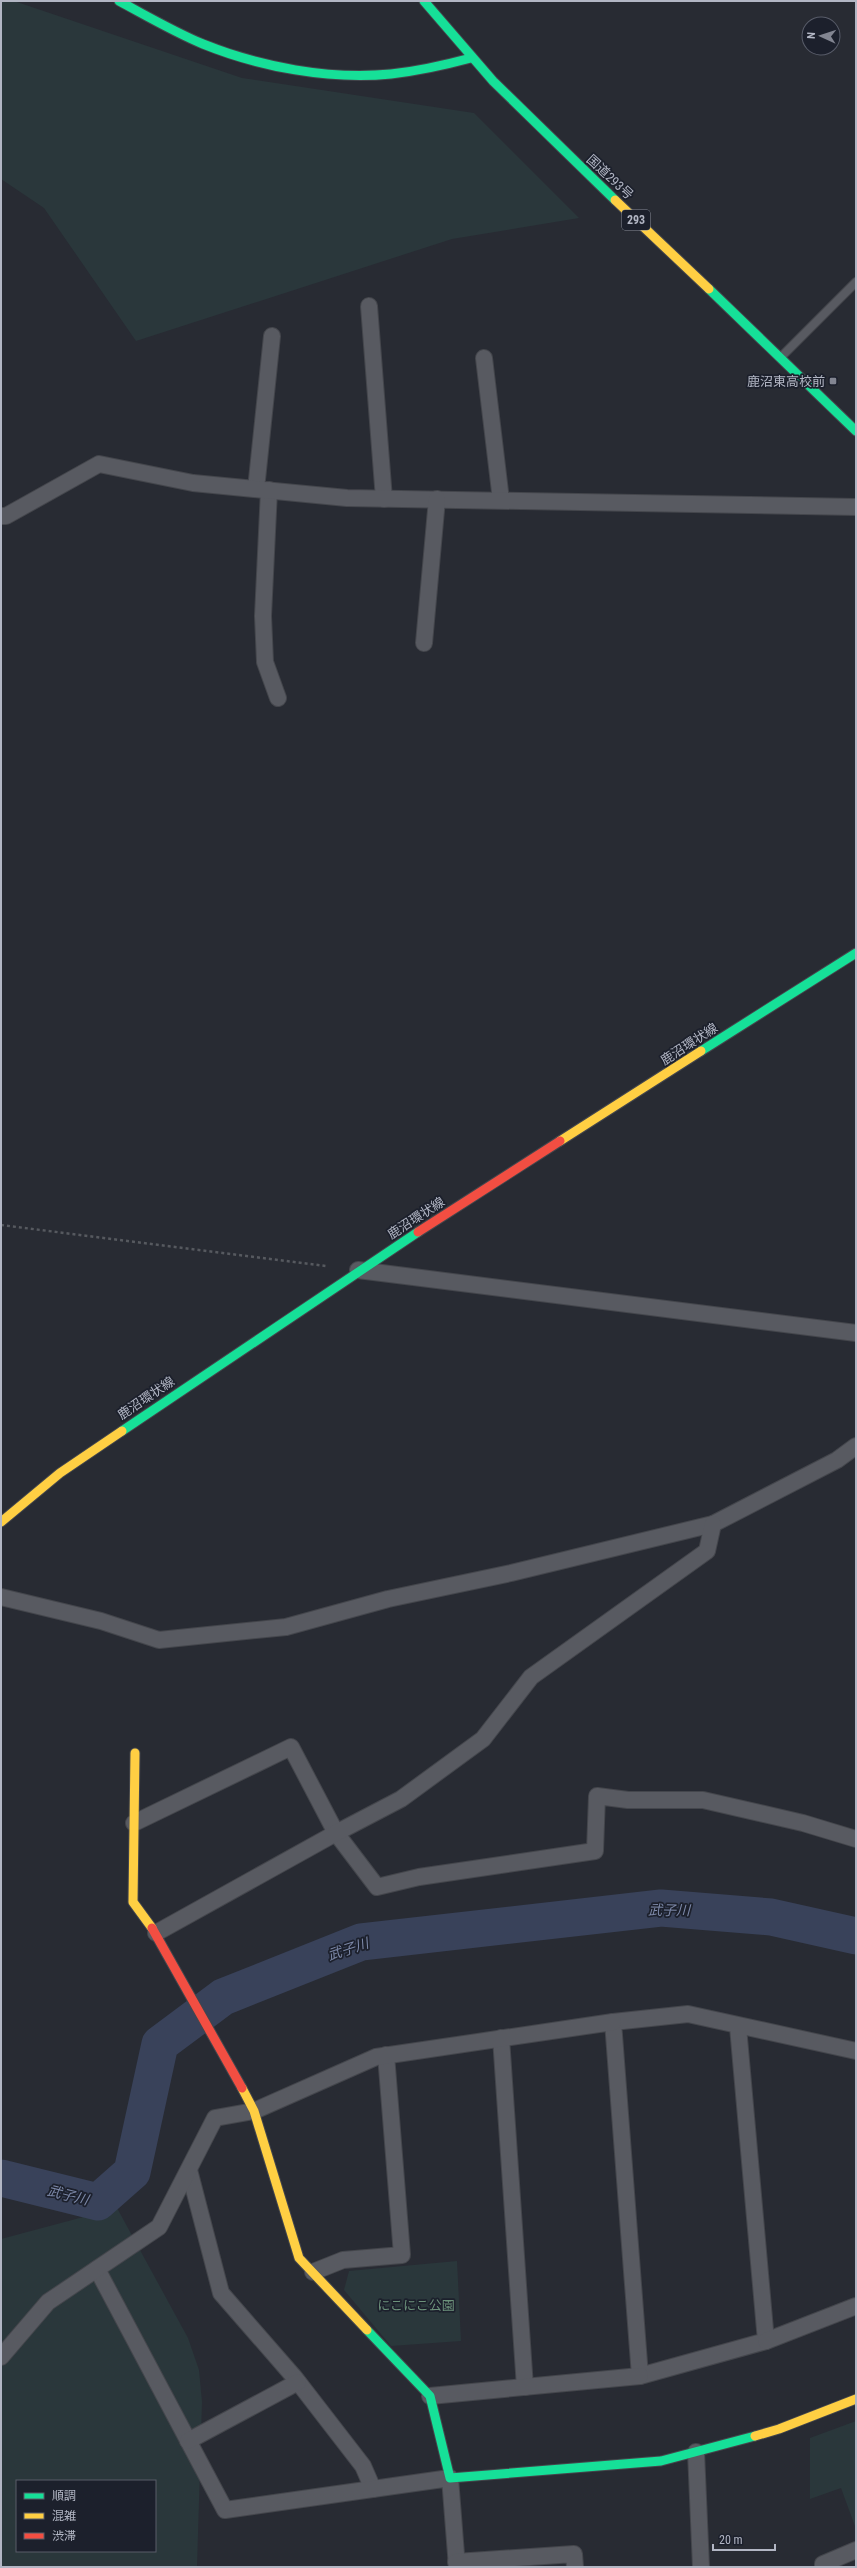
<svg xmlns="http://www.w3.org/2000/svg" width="857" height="2568" viewBox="0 0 857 2568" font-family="'Roboto Condensed','Noto Sans JP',sans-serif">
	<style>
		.green { fill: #2a373b; fill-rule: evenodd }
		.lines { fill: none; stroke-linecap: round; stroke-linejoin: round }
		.river { stroke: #39425a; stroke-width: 37 }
		.lane-casing { stroke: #44464c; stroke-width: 10 }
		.street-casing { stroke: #44464c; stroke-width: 18 }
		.fast-casing { stroke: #44464c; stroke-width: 11 }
		.slow-casing { stroke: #44464c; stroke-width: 11 }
		.jam-casing { stroke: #44464c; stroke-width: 11 }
		.path { stroke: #56595f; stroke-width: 2.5; stroke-dasharray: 3 3; stroke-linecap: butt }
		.lane { stroke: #585a61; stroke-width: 8 }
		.street { stroke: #585a61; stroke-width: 16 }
		.fast { stroke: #16e098; stroke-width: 9 }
		.slow { stroke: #ffcf43; stroke-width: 9 }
		.jam { stroke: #f24e42; stroke-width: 9 }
		.poi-dot { fill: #828591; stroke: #1c202c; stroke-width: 1.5 }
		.labels { text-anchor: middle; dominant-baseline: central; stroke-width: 3.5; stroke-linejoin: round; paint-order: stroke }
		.shield { fill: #1c202c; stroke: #858996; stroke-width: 1 }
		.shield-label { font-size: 12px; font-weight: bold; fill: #b2b6c4 }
		.street-label { font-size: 13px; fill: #b2b6c4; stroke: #1c202c }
		.poi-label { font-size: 13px; fill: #b2b6c4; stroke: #1c202c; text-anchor: end }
		.park-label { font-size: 13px; fill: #6c927b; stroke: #1c202c }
		.water-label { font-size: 14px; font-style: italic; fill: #7d89a9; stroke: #1c202c }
	</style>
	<rect width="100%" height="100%" fill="#282b33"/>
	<g class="green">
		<path d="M1 1H14L242 78 474 113 579 218 452 239 136 341 44 208 1 179Z"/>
		<path d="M117 2208 188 2338 199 2370 202 2402 197 2567H1V2239ZM17 2481H155V2551H17Z"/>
		<path d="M457 2261 461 2341 391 2346 344 2290 349 2271Z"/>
		<path d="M856 2421V2529L841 2488 810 2499V2438Z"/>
	</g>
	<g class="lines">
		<path class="river" d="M1 2178 98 2202 132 2172 160 2044 223 1997 361 1942 661 1908 771 1917 856 1936"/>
		<g class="lane-casing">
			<path id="lane" d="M782 356 856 282"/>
		</g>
		<g class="street-casing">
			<g id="street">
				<path d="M369 306 384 499"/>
				<path d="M484 358 501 500"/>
				<path d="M256 489 272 336"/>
				<path d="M269 490 263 616 265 662 278 698"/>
				<path d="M1 516H6L99 464 193 483 347 498 856 507"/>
				<path d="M424 643 437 499"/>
				<path d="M358 1270 856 1333"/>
				<path d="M1 1597 101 1621 159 1640 286 1627 388 1599 511 1573 713 1524 837 1460 856 1446"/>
				<path d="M134 1823 291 1747 336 1833 377 1887 419 1877 595 1851 597 1796 628 1800H703L803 1823 856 1839"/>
				<path d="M156 1933 336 1833 401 1799 483 1739 531 1677 707 1551 713 1524"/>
				<path d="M738 2027 766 2341 640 2376 613 2022 688 2014 856 2051"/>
				<path d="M501 2038 525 2387"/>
				<path d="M189 2170 221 2293 295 2378 363 2466 373 2489"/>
				<path d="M97 2269 225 2510 450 2478 457 2567"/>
				<path d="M313 2272 343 2260 402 2255 386 2055"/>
				<path d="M766 2341 856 2306"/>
				<path d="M1 2357 48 2302 159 2227 215 2118 254 2111 376 2057 613 2022"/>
				<path d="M430 2396 640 2376"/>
				<path d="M188 2441 298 2382"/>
				<path d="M696 2452 701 2567"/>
				<path d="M456 2562 574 2554 575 2567"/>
				<path d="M823 2567V2564L856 2550"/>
			</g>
		</g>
		<g class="fast-casing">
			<g id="fast">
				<path d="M119 1C147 16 174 32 203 44 260 67 329 80 391 74 418 71 445 65 471 58"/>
				<path d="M424 1 493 81 615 200"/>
				<path d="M709 289 856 431"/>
				<path d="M701 1051 856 953"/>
				<path d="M122 1431 418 1232"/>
				<path d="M367 2330 430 2396 450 2478 661 2461 755 2436"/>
			</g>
		</g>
		<g class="slow-casing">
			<g id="slow">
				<path d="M615 200 709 289"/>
				<path d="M560 1141 701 1051"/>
				<path d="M1 1522 60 1473 122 1431"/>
				<path d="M135 1753 133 1902 152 1928"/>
				<path d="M242 2088 254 2111 299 2258 367 2330"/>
				<path d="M755 2436 779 2429 856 2399"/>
			</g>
		</g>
		<g class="jam-casing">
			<g id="jam">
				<path d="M418 1232 560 1141"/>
				<path d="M152 1928 242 2088"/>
			</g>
		</g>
		<path class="path" d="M1 1225 326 1266"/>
		<use href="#lane" class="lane"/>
		<use href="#street" class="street"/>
		<use href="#fast" class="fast"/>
		<use href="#slow" class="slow"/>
		<use href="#jam" class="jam"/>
	</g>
	<rect class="poi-dot" x="829" y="377" width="8" height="8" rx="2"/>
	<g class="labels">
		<rect class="shield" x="622" y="210" width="28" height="20" rx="3"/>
		<g class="shield-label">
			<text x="636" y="220">293</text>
		</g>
		<g class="street-label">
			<text transform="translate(610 177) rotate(43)">国道293号</text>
			<text transform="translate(689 1044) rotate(-33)">鹿沼環状線</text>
			<text transform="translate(416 1218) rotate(-33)">鹿沼環状線</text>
			<text transform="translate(146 1398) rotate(-34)">鹿沼環状線</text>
		</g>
		<g class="poi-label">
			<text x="825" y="381">鹿沼東高校前</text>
		</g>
		<g class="park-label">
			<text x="416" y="2305">にこにこ公園</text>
		</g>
		<g class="water-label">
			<text transform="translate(669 1910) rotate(1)">武子川</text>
			<text transform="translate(348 1949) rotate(-18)">武子川</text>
			<text transform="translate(68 2195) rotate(14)">武子川</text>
		</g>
	</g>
	<rect width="857" height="2568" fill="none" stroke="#b2b6c4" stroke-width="4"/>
	<rect x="16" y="2480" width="140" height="72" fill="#1c202c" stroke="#585c69"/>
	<rect x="24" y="2493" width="20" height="6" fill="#16e098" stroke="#585c69"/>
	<text x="52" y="2500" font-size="12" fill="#b2b6c4">順調</text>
	<rect x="24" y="2513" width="20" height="6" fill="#ffcf43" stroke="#585c69"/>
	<text x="52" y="2520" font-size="12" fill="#b2b6c4">混雑</text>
	<rect x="24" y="2533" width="20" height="6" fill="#f24e42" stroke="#585c69"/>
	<text x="52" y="2540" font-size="12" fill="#b2b6c4">渋滞</text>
	<g transform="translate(821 36) rotate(273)"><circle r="19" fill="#1c202c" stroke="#585c69"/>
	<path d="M0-3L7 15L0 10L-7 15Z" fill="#828591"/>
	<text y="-6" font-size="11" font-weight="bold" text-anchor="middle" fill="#b2b6c4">N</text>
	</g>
	<path d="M713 2544v6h62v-6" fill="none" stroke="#b2b6c4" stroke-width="2"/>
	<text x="719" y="2544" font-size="12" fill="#b2b6c4" stroke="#1c202c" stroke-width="3" paint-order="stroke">20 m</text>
</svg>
